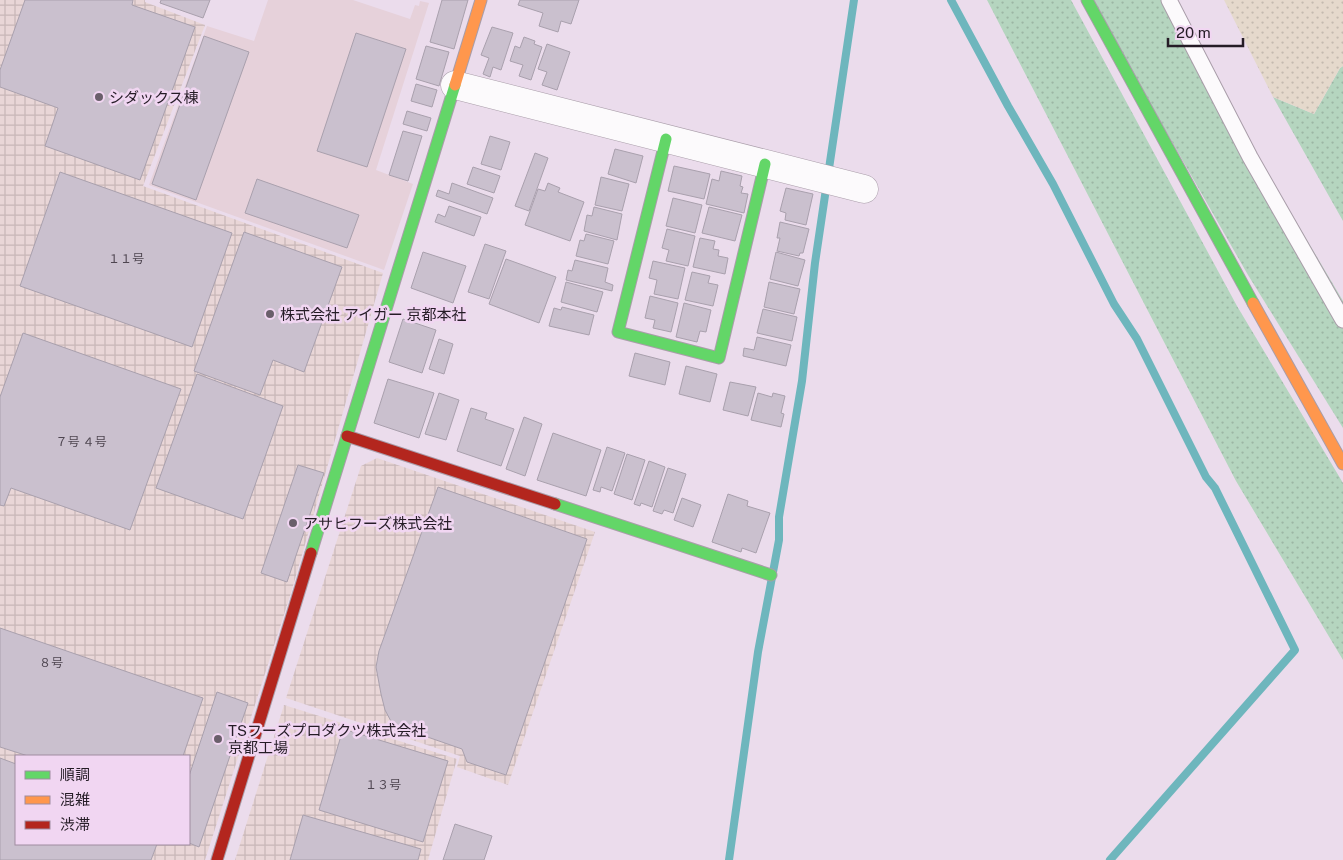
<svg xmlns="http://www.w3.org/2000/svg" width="1343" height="860" viewBox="0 0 1343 860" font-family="'Public Sans','Noto Sans JP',sans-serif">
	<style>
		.commercial { fill: #e6d1da }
		.industrial { fill: url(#industrial-grid); fill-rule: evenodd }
		.grass { fill: url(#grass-dots) }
		.sand { fill: url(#sand-dots) }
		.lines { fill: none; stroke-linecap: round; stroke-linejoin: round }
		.stream { stroke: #6eb6bd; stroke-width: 8 }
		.building { fill: #cac0ce; stroke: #a9a0ad }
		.lane-casing { stroke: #a99da9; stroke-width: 17 }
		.street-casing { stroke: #a99da9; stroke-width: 29 }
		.fast-casing { stroke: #a99da9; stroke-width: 13 }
		.slow-casing { stroke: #a99da9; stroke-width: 13 }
		.jam-casing { stroke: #a99da9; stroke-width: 13 }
		.lane { stroke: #fcfafc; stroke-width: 15 }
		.street { stroke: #fcfafc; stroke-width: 28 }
		.fast { stroke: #63d668; stroke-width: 11 }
		.slow { stroke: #ff974d; stroke-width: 11 }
		.jam { stroke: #b3261e; stroke-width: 11 }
		.poi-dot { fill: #6a5f6b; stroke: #f1d6f2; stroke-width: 2 }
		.labels { text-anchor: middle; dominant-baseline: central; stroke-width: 5; stroke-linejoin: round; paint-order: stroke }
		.number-label { font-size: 12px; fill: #4e4550 }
		.poi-label { font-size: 15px; fill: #251c26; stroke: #f1d6f2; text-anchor: start }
	</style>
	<defs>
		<pattern id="industrial-grid" width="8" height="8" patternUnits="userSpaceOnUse" patternTransform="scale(1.25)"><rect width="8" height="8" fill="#e9d6d7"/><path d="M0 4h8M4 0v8" fill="none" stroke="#c8b7b8"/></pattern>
		<pattern id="grass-dots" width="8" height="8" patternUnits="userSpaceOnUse" patternTransform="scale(1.25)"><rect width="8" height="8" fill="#b5d5bf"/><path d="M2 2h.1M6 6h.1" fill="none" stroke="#9cb6a4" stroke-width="1.8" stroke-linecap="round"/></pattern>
		<pattern id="sand-dots" width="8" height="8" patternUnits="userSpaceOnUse" patternTransform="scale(1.25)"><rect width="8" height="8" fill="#e5d9cc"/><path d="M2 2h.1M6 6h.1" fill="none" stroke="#c4baaf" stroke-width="1.8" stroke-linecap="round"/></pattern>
	</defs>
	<rect width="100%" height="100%" fill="#ebdcec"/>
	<path class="commercial" d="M268 0H353L410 19 415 5 419 6 420 1 429 3 376 170 413 184 384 270 149 185 207 26 254 41Z"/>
	<g class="industrial">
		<path d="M0 0H145V2L205 25 143 186 383 273 291 593 205 860H0ZM16 756H189V844H16Z"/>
		<path d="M377 458 595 532 508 785 457 767 460 756 286 698 361 466Z"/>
		<path d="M284 705 457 759 428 860H235Z"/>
	</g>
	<g class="grass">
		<path d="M987 0H1071L1237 306 1343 483V660L1236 481Z"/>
		<path d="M1091 0H1165L1343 301V428L1248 275Z"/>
		<path d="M1343 66V221L1273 97 1314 114 1340 68Z"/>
	</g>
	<path class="sand" d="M1224 0H1343V66L1340 68 1314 114 1273 97Z"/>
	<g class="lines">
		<g class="stream">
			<path d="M951 0 1008 106 1053 184 1114 304 1137 339 1206 477 1215 488 1295 650 1110 860"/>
			<path d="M729 860 758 652 779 540V517L802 381 815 263 854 0"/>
		</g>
	</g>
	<g class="building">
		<path d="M25 0H133L132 5 195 27 140 180 45 146 58 108 0 87V70Z"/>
		<path d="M161 0H210L203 18 160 3Z"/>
		<path d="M442 0H468L454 49 430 42Z"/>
		<path d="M520 0H579L571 24 561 21 558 32 539 26 543 13 518 5Z"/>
		<path d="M492 27 513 33 501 70 493 67 490 77 483 74 489 58 481 55Z"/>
		<path d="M356 33 406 49 367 167 317 151Z"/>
		<path d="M204 36 249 52 196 200 152 184Z"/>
		<path d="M524 37 535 41 534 44 542 47 531 80 519 76 523 65 510 61 515 46 520 48Z"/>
		<path d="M547 44 570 52 557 90 542 85 547 72 538 69Z"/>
		<path d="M426 46 449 52 439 86 416 79Z"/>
		<path d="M416 84 437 90 432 107 411 101Z"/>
		<path d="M407 111 431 118 427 131 403 124Z"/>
		<path d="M403 131 422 136 408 181 389 175Z"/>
		<path d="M490 136 510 142 501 170 481 164Z"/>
		<path d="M615 149 643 156 636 183 608 174Z"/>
		<path d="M535 153 548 158 529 211 515 206Z"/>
		<path d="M674 166 710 174 704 199 668 191Z"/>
		<path d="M473 167 500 176 494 193 467 184Z"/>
		<path d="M721 171 742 176 740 186 743 187 741 193 748 194 744 213 706 204 712 179 719 181Z"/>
		<path d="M60 172 232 233 192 347 20 286Z"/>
		<path d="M601 177 629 184 622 211 595 205Z"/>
		<path d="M257 179 359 215 347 248 245 213Z"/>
		<path d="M452 183 493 198 487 214 436 196 438 190 449 194Z"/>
		<path d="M548 183 560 188 558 192 584 202 570 241 525 225 538 189 545 191Z"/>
		<path d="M786 188 813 194 806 225 785 220 786 213 780 211Z"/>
		<path d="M673 198 702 205 695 233 666 226Z"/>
		<path d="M449 206 481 217 474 236 435 222 438 214 445 217Z"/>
		<path d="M594 207 622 214 617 240 584 231 587 215 592 216Z"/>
		<path d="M709 207 742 215 735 241 702 233Z"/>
		<path d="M780 222 809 229 803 253H800L799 256 777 251 780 238H777Z"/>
		<path d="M667 229 695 236 688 266 666 261 669 250 662 248Z"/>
		<path d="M244 232 342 267 304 372 273 360 260 395 194 371Z"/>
		<path d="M586 234 614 241 608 264 576 256 580 240 584 241Z"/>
		<path d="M700 238 715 241 713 249 719 250 718 256 728 258 725 274 693 267Z"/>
		<path d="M485 244 506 251 489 299 468 292Z"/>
		<path d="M423 252 466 266 453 303 411 288Z"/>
		<path d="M776 252 805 260 798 286 770 279Z"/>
		<path d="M506 259 556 277 539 323 489 304Z"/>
		<path d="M575 260 608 268 605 282 613 285 612 291 566 280 568 270 572 271Z"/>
		<path d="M653 261 685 268 678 299 654 294 657 280 649 278Z"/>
		<path d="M692 272 710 276 708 283 718 285 713 306 685 300Z"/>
		<path d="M566 282 603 292 597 312 561 302Z"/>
		<path d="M769 282 800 289 794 314 764 307Z"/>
		<path d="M650 296 678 303 671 332 653 328 655 320 645 318Z"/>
		<path d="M684 303 711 310 706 332 700 331 697 342 676 337Z"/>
		<path d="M562 307 594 315 589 335 549 326 554 308 561 310Z"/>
		<path d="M763 309 797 317 792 341 757 333Z"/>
		<path d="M403 319 436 330 422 373 389 362Z"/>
		<path d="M23 333 181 389 130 530 11 488 4 506 0 505V397Z"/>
		<path d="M757 337 791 345 786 366 743 356 744 348 754 350Z"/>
		<path d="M439 339 453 344 444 374 429 369Z"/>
		<path d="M635 353 670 362 665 385 629 376Z"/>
		<path d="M686 366 717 374 710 402 679 394Z"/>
		<path d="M197 374 283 406 243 519 156 488Z"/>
		<path d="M388 379 434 393 419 438 374 423Z"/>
		<path d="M730 382 756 387 748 416 723 410Z"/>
		<path d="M439 393 459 400 446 440 425 434Z"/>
		<path d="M758 393 772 397 773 393 785 396 781 413 784 414 781 427 751 420Z"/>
		<path d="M471 408 487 413 485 419 514 429 501 466 457 451Z"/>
		<path d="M524 417 542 424 525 476 506 469Z"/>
		<path d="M553 433 601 450 586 496 537 480Z"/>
		<path d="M607 447 625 453 612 491 601 487 600 492 593 490Z"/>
		<path d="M627 454 645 460 632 500 614 494Z"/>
		<path d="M649 461 665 467 652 507 641 503 640 506 634 504Z"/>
		<path d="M298 465 324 473 287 582 261 573Z"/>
		<path d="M668 468 686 474 673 513 664 510 662 514 653 511Z"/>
		<path d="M438 487 587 539 506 775 467 762 462 749 393 725 385 710 381 694 376 667 379 651Z"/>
		<path d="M728 494 748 501 747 506 770 513 756 553 742 548 741 552 712 542Z"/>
		<path d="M682 498 701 505 693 527 674 520Z"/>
		<path d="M0 628 203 698 183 756H28L0 747Z"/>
		<path d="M217 692 248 703 199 847 189 843V776Z"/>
		<path d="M343 729 448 761 423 842 319 810Z"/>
		<path d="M0 758 16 764V844H157L151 860H0Z"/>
		<path d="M303 815 421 849 418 860H290Z"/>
		<path d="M455 824 492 836 484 860H443Z"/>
	</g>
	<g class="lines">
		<g class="lane-casing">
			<path id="lane" d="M1169 0 1250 157 1343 320"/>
		</g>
		<g class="street-casing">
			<path id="street" d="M455 85 864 189"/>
		</g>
		<g class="fast-casing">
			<g id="fast">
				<path d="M1087 0 1253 303"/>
				<path d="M666 139 618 332 719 358 765 164"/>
				<path d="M555 504 771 575"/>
				<path d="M311 553 455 85"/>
			</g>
		</g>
		<g class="slow-casing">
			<g id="slow">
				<path d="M455 85 481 0"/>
				<path d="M1253 303 1343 464"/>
			</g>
		</g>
		<g class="jam-casing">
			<g id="jam">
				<path d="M347 436 555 504"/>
				<path d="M217 860 311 553"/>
			</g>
		</g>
		<use href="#lane" class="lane"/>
		<use href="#street" class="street"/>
		<use href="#fast" class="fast"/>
		<use href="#slow" class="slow"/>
		<use href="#jam" class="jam"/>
	</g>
	<g class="poi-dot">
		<circle cx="99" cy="97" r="5"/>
		<circle cx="270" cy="314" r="5"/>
		<circle cx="293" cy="523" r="5"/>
		<circle cx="218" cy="739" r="5"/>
	</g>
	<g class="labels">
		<g class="number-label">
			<text x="126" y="259">１１号</text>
			<text x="81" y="442">７号 ４号</text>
			<text x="51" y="663">８号</text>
			<text x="383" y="785">１３号</text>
		</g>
		<g class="poi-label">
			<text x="109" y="97">シダックス棟</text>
			<text x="280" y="314">株式会社 アイガー 京都本社</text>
			<text x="303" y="523">アサヒフーズ株式会社</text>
			<text x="228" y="730">TSフーズプロダクツ株式会社<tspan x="228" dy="17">京都工場</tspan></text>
		</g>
	</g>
	<rect x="15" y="755" width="175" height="90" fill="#f1d6f2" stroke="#9f8ca0"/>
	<rect x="25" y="771" width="25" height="8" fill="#63d668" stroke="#9f8ca0"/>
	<text x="60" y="780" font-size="15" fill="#251c26">順調</text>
	<rect x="25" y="796" width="25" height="8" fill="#ff974d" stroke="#9f8ca0"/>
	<text x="60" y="805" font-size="15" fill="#251c26">混雑</text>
	<rect x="25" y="821" width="25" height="8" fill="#b3261e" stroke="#9f8ca0"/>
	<text x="60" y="830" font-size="15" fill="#251c26">渋滞</text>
	<path d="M1168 38v8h75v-8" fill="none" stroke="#251c26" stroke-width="2.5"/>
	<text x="1176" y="38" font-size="15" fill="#251c26" stroke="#f1d6f2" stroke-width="4" paint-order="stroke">20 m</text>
</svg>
